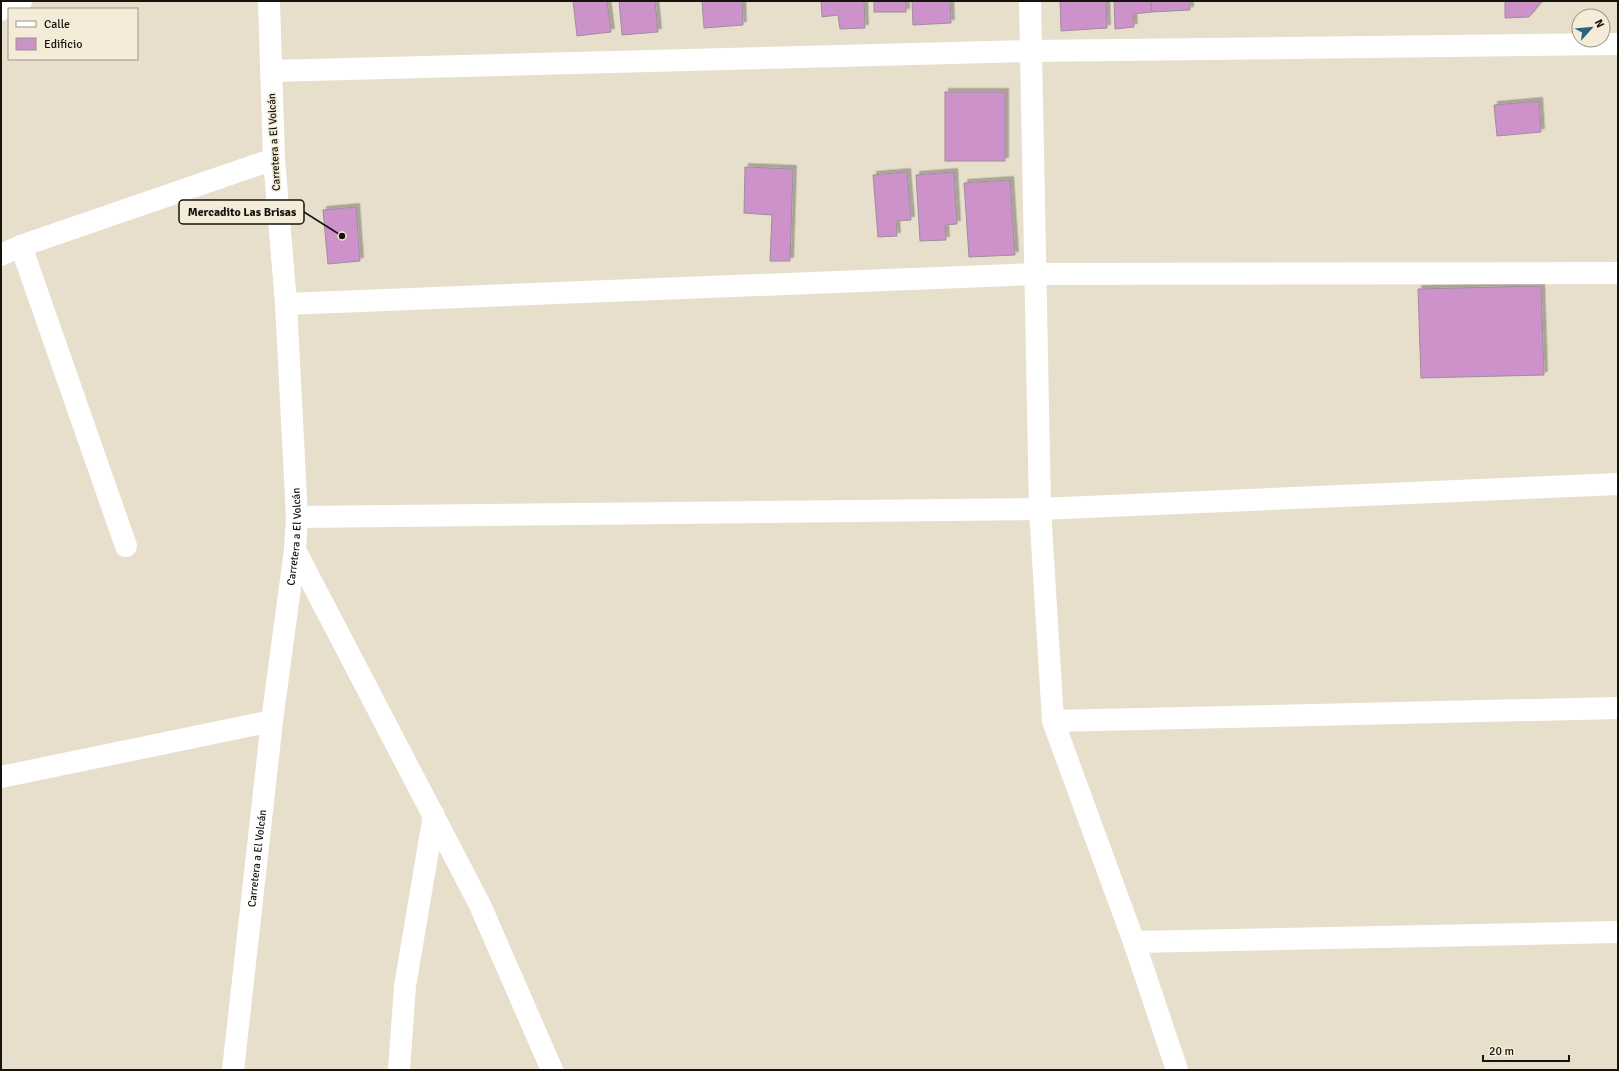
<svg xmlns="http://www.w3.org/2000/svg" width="1619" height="1071" viewBox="0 0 1619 1071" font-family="Signika,sans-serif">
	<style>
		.building { fill: #cd92c9; stroke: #9e8e9c; filter: url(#shadow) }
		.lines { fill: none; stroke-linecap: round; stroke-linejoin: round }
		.minor { stroke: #fff; stroke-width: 22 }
		.major { stroke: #fff; stroke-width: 22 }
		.labels { text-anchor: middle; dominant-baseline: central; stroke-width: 3; stroke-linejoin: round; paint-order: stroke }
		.street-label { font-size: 11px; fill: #15130c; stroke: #f4ecd9 }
		.leader { fill: none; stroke: #15130c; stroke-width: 1.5 }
		.callout-dot { fill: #15130c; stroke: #f4ecd9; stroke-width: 1.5 }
		.callout { fill: #f4ecd9; stroke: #15130c; stroke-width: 1.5 }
		.callout-label { font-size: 12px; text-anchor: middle; font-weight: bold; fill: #15130c }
	</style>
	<defs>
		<filter id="shadow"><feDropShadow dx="3.5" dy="-3.5" stdDeviation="0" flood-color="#0004"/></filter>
	</defs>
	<rect width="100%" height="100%" fill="#e7dfcc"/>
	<g class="building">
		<path d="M573 1H607L611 32 577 36Z"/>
		<path d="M619 1H655L658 32 622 35Z"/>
		<path d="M702 1H742L743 25 704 28Z"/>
		<path d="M821 1H864L865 28 840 29 838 15 822 17Z"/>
		<rect x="874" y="1" width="32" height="11"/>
		<path d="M912 1H950L951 23 913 25Z"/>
		<path d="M1060 1H1106L1107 28 1061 31Z"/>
		<path d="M1114 1H1151L1152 12 1133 14 1134 27 1115 29Z"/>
		<path d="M1151 1H1190V10L1152 12Z"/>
		<path d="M1505 1H1549L1541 2 1529 17 1505 18Z"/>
		<rect x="945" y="92" width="60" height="69"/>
		<path d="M1539 101 1541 132 1497 136 1494 105Z"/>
		<path d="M745 167 793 169 790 261H770L772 215 744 213Z"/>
		<path d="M907 172 911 220 896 221 897 236 878 237 873 175Z"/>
		<path d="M954 172 957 224 945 225 946 240 920 241 916 175Z"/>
		<path d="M1010 180 1015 255 969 257 964 183Z"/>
		<path d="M356 207 360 261 328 264 323 210Z"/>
		<path d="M1541 286 1544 375 1421 378 1418 289Z"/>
	</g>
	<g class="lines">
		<g class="minor">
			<path d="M1030 1 1040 509 1053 721 1134 942 1177 1070"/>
			<path d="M1 10 21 1"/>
			<path d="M271 71 1031 51 1618 44"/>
			<path d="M21 246 126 546"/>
			<path d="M1 255 21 246 274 159"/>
			<path d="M286 304 1035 274 1618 273"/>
			<path d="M297 517 1040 509 1618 484"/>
			<path d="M295 550 480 905 552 1070"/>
			<path d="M1053 721 1618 708"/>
			<path d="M1 777 272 721"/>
			<path d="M1134 942 1618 932"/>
			<path d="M399 1070 405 986 434 815"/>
		</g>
		<path class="major" id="s1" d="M233 1070 272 721 295 550 297 517 286 304 274 159 269 1"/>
	</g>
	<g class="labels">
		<g class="street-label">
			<text transform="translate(274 142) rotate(-93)">Carretera a El Volcán</text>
			<text stroke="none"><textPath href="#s1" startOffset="537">Carretera a El Volcán</textPath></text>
			<text stroke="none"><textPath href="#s1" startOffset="213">Carretera a El Volcán</textPath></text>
		</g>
	</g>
	<path class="leader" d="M342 236L304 212"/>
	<circle class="callout-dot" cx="342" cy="236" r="4"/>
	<rect class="callout" x="179" y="200" width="125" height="24" rx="4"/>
	<g class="callout-label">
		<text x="242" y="216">Mercadito Las Brisas</text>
	</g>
	<rect width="1619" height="1071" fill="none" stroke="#15130c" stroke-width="4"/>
	<rect x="8" y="8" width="130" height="52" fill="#f4ecd9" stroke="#9b9587"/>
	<rect x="16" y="21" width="20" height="6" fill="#ffffff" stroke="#9b9587"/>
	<text x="44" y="28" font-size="12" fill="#15130c">Calle</text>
	<rect x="16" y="38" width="20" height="12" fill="#cd92c9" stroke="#9b9587"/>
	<text x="44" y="48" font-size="12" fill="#15130c">Edificio</text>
	<g transform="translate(1591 28) rotate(63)"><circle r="19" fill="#f4ecd9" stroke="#9b9587"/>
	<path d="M0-3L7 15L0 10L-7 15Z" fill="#2a637c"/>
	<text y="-6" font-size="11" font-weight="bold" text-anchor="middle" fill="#15130c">N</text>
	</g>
	<path d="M1483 1055v6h86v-6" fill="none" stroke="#15130c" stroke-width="2"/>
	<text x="1489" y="1055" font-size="12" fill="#15130c" stroke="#f4ecd9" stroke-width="3" paint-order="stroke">20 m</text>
</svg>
